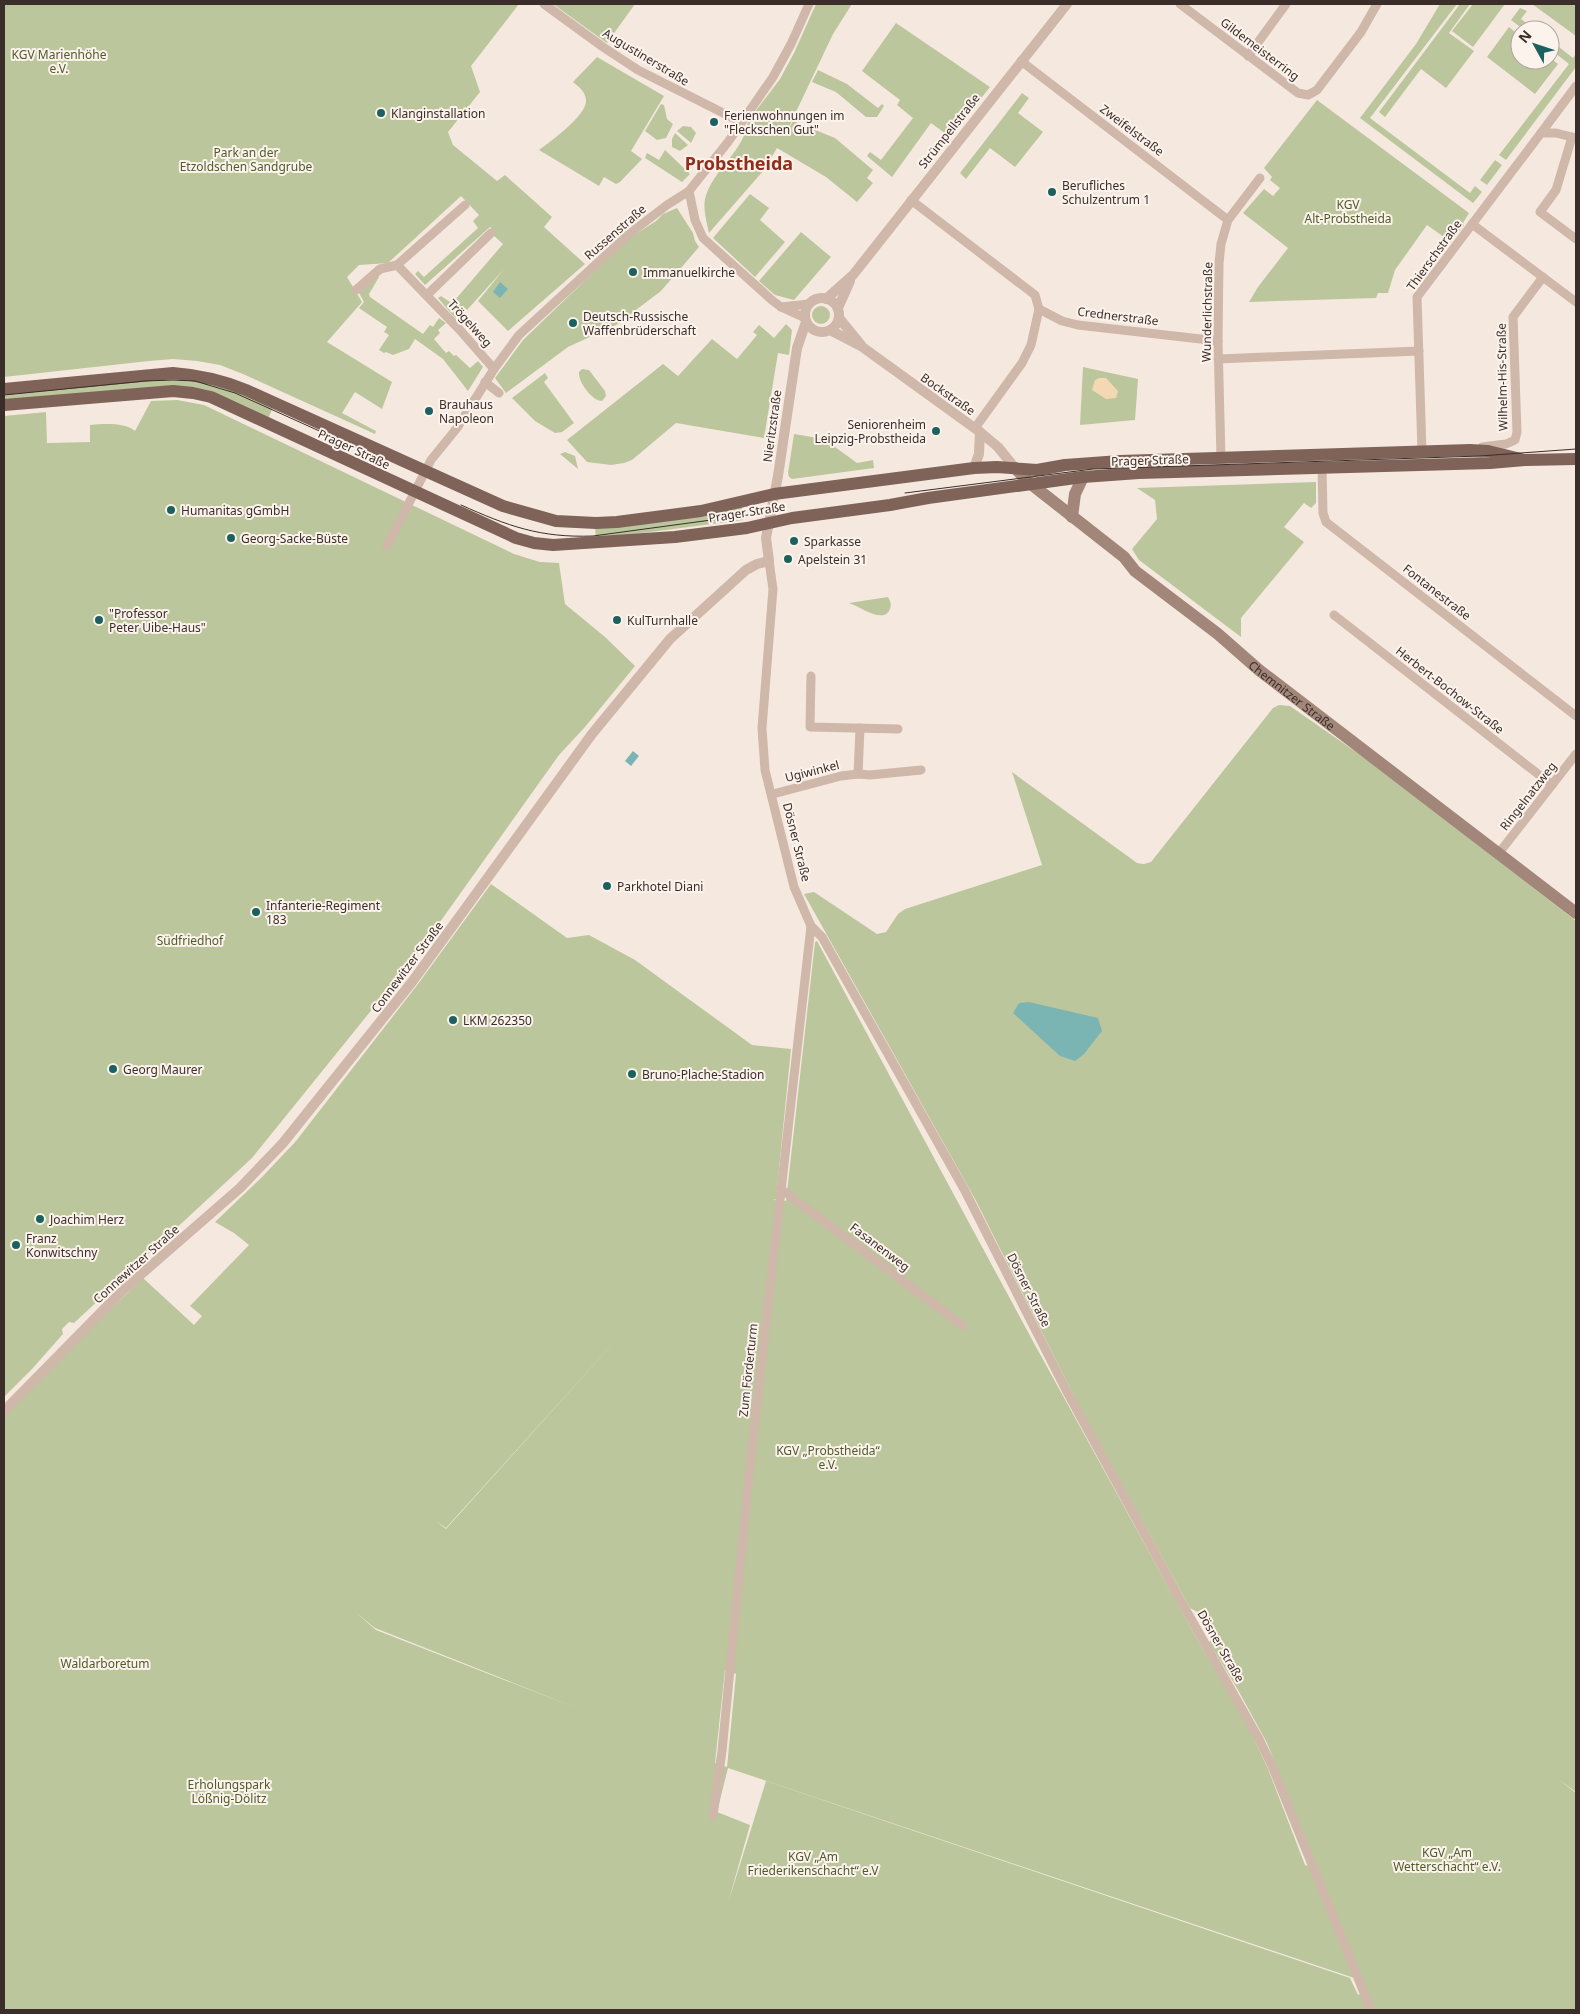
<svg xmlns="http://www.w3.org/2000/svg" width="1580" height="2014" viewBox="0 0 1580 2014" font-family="'Noto Sans',sans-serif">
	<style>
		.green { fill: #bcc69d; fill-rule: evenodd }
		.sand { fill: #f3d8b3 }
		.water { fill: #7bb5b3 }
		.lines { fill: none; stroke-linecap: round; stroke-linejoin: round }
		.minor { stroke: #cfb7a9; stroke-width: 9 }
		.tertiary { stroke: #cfb7a9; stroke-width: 10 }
		.secondary { stroke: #a3867a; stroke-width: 12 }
		.primary { stroke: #7f6359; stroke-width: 12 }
		.tram { stroke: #3b2e2a; stroke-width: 1 }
		.poi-dot { fill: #1b6160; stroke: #fcf3ec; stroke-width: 2 }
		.labels { text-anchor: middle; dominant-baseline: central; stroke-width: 4; stroke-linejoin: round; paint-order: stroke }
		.street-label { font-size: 12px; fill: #3b2e2a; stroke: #fcf3ec }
		.park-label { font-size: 12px; fill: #4e5c2b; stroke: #fcf3ec }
		.poi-label { font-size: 12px; fill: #3b2e2a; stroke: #fcf3ec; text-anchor: start }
		.district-label { font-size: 18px; font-weight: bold; fill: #922d1b; stroke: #fcf3ec }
	</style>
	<rect width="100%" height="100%" fill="#f5e9df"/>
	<g class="green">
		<path d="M4 4H519L471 66 480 92 448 132 453 145 497 181 505 175 552 217 544 227 585 264 508 331 478 301 504 269 467 310 466 309 455 318 438 298 441 296 450 302 455 300 503 244 493 235 495 232 490 227 425 285 415 274 418 271 424 277 478 228 473 221 479 215 461 196 388 263 359 265 347 277 362 302 327 342 392 382 382 409 355 392 342 413 376 431 375 434 243 374 220 365 197 361 173 359 149 361 4 377Z"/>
		<path d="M553 4H635L607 43Z"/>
		<path d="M816 4H852L833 34 786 133 793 121 835 138 873 170 867 178 873 183 857 202 826 177 777 148 764 170 709 233C707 223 703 210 705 199 712 170 745 151 748 121L780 79 794 53Z"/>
		<path d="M1440 4H1457L1370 118 1470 193 1475 186 1482 192 1473 203 1360 118 1416 44Z"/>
		<path d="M1460 4H1470L1449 33 1474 51 1446 88 1421 69 1385 117 1379 112Z"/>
		<path d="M1473 4H1505L1473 47 1452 31Z"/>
		<path d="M1532 4H1576V36Z"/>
		<path d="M1520 8 1527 11 1521 19 1536 30H1524L1511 20Z"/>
		<path d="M896 23 990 87 950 137 931 123 892 177 867 156 870 152 881 160 913 118 897 105 900 100 862 71Z"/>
		<path d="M1509 27 1520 36V60H1550V58L1558 64 1535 94 1487 57Z"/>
		<path d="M1550 40 1573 58 1576 54V67L1506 160 1499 155 1569 64 1550 49Z"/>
		<path d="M597 57 664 96 631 151 642 159 620 182 616 184 604 177 599 186 539 150C551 141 586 116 586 101 586 92 579 87 573 82Z"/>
		<path d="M818 70 847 84 878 108 882 104 884 106 877 117H866L836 92 812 82Z"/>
		<path d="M1022 93 1029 98 1018 113 1043 132 1015 167 990 148 966 179 960 173Z"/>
		<path d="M1317 100 1469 213 1463 223 1464 225 1451 242 1427 225 1395 270 1388 293H1378L1376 298 1249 302 1258 287 1288 248 1243 213 1264 189 1273 196 1280 188 1270 180 1272 177 1264 168Z"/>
		<path d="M661 104 664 105 667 119 673 124 666 138 657 140 645 131Z"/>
		<path d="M683 126 691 127 696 133 691 143 677 131Z"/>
		<path d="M675 133 688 145 680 151 672 147V139Z"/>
		<path d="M665 150 690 174 682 182 645 158 647 153 659 160Z"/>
		<path d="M1495 160 1502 165 1487 185 1480 180Z"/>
		<path d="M750 194 769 208 760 220 785 242 755 277 713 238Z"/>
		<path d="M677 208 693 233 695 241 699 247 661 291 616 325 568 347 506 393 495 378 523 340 628 239 656 221 663 214Z"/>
		<path d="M801 232 831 257 794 300 775 295 759 281Z"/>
		<path d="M378 276 379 277 369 294 370 297 423 334 430 325 433 327 439 318 446 323 438 330 440 333 434 339 446 353 449 351 454 356 456 355 470 368 478 361 483 367 468 391 443 359 415 339 409 349 393 355 386 352 384 353 379 350 389 335 384 332 387 327 359 308 364 302 359 293Z"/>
		<circle cx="821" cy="315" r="9"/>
		<path d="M786 324 792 330 789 355 778 353 764 438 676 423 632 460 624 463 611 465 587 462 567 440 663 364 678 376 712 339 737 359 757 335 753 332 759 325 774 338Z"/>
		<path d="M1083 367 1138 379 1135 420 1080 425Z"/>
		<path d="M582 369 589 370 605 391 606 396 602 401C592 401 578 382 579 372Z"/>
		<path d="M545 373 548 378 544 382 574 423 562 432 555 433 535 421 512 398Z"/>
		<path d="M173 377 215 383 273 407 268 419 212 392 4 400V392Z"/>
		<path d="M177 400 204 405 514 554 540 562 559 563 565 604 605 637 635 666 585 727 559 755 420 950 252 1158 74 1323 69 1322 62 1329 63 1334 32 1369 4 1397V416L46 412 47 443 90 442V425C104 424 124 422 135 431L151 401Z"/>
		<path d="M794 434 824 439 857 463 873 460 874 468 792 479 789 477 788 473Z"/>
		<path d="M565 452 575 456 578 469 560 454Z"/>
		<path d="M1316 482V503L1311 508 1304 503 1284 527 1304 542 1241 618V637L1139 560 1132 549 1157 519 1155 500 1137 488Z"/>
		<path d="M742 507 743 520 596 539 595 528Z"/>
		<path d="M888 597C890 601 892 604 890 609 884 625 859 606 849 603Z"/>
		<path d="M1279 705 1290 706 1376 766 1576 921V1792L1558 1779 1576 1793V2010H4V1411L143 1278 194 1325 202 1316 190 1306 249 1245 234 1233 215 1222 262 1177 296 1141 418 984 491 884 567 938 589 935 635 960 752 1045 791 1049 776 1199 773 1200 786 1201 815 942 817 941 1035 1345 1192 1630 1250 1730 1268 1769 1305 1865 1318 1869 1267 1743 1238 1690 1209 1642 1215 1637 1199 1613 1190 1608 1080 1408 975 1199 804 894 814 892 877 934 886 932 898 914 905 909 1042 865 1012 772 1137 863 1144 864 1151 862 1273 708ZM634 1320 446 1529 436 1521 446 1528ZM355 1612 375 1628 579 1709 376 1630ZM725 1670 736 1674 727 1767 715 1763ZM728 1768 1363 1981 1367 1990 1358 1995 1350 1978 766 1781 728 1903 750 1825 717 1812Z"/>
	</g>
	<path class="sand" d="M1099 378H1106L1118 391 1116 398 1106 399 1092 390 1095 380Z"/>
	<g class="water">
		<path d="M500 282 508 289 500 298 493 292Z"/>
		<path d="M633 751 639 756 631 766 625 761Z"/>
		<path d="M1029 1002 1098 1018 1102 1031 1084 1054 1075 1061 1060 1056 1013 1013 1019 1003Z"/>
	</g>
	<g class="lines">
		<g class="minor">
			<path d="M544 4 603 47 638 70 741 122"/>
			<path d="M1180 4 1298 93 1308 95 1317 90 1361 32 1377 4"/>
			<path d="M1248 56 1286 4"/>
			<path d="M1021 61 1228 220"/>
			<path d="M1541 133 1576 86"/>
			<path d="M1572 137 1556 190 1540 212 1576 239"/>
			<path d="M689 191 695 220 703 238 773 301 781 307 805 318"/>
			<path d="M911 200 1035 295 1039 309 1062 321 1078 325 1218 341"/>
			<path d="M1472 224 1576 302"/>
			<path d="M397 265 465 205"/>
			<path d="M356 290 380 269 397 265 459 329 494 369"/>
			<path d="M427 295 491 233"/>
			<path d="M781 307 809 304"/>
			<path d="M1218 359 1419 351"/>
			<path d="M485 382 499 393"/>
			<path d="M975 428 1022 363 1031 345 1039 309"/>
			<path d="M1482 447 1506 444 1515 440 1517 432 1513 317 1543 277"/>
			<path d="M1422 451 1417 297 1541 133H1556L1576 138"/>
			<path d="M1221 458 1218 341 1219 263 1221 244 1228 220 1260 178"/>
			<path d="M1322 467 1323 513 1326 522 1576 716"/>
			<path d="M387 546 431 460 457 428 494 369 519 335 629 234 667 205 689 191 728 142 773 77 791 44 809 4"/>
			<path d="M769 561 773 589 762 728 765 770 794 887 811 926 822 937 964 1189 1066 1390 1182 1603 1259 1739 1272 1766 1371 2010"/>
			<path d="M1334 615 1552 785"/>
			<path d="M811 676 810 727 898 729"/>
			<path d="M858 774 860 728"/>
			<path d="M773 794 841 776 858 774 870 775 921 770"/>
			<path d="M1499 853 1576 754"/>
			<path d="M781 1189 963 1326"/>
			<path d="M713 1816 722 1751 750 1465 811 926"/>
		</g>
		<g class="tertiary">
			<circle cx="822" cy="315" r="17"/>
			<path d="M826 299 853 275 1067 4"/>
			<path d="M838 308 850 281"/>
			<path d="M839 318 861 345"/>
			<path d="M830 330 861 346 980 432 998 447 1015 468"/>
			<path d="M974 468 979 454 980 432"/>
			<path d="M4 1411 123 1290 240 1188 283 1143 412 982 592 734 670 639 746 570 757 564 769 561 766 538 778 476 797 348 806 322"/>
		</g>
		<g class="secondary">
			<path id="s1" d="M1015 468 1031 484 1124 557 1135 571 1218 634 1259 670 1576 913"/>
			<path d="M1072 517 1075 494 1083 477"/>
		</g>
		<g class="primary">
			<path d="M4 389 173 373C199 375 222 380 246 390L503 506 556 521 596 523 617 522 701 511 774 494 974 468 997 467 1037 470 1065 465 1120 461 1470 450 1488 451 1521 459"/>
			<path d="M4 405 173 391 193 393 211 397 516 538 534 543 553 545 675 537 747 528 792 518 890 505 928 498 1083 477 1139 473 1490 463 1525 460 1576 459"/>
		</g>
		<g class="tram">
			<path d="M4 395 145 381 173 380 195 381 235 393 386 461"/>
			<path d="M905 493 1093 469 1480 456 1576 449"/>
			<path d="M461 505C508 526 540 538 593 536L785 510"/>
		</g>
	</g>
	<g class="poi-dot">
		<circle cx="381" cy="113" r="5"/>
		<circle cx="714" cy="122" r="5"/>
		<circle cx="1052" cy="192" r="5"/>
		<circle cx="633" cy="272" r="5"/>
		<circle cx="573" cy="323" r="5"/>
		<circle cx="429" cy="411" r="5"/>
		<circle cx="936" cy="431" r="5"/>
		<circle cx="171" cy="510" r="5"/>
		<circle cx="231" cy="538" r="5"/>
		<circle cx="794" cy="541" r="5"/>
		<circle cx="788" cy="559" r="5"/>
		<circle cx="99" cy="620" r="5"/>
		<circle cx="617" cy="620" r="5"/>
		<circle cx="607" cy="886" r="5"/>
		<circle cx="256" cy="912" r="5"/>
		<circle cx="453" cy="1020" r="5"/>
		<circle cx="113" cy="1069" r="5"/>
		<circle cx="632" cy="1074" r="5"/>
		<circle cx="40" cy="1219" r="5"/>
		<circle cx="16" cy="1245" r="5"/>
	</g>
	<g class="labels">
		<g class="street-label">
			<text transform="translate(1260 49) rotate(37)">Gildemeisterring</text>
			<text transform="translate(646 57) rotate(31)">Augustinerstraße</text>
			<text transform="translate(1132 130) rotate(37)">Zweifelstraße</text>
			<text transform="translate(949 131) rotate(-52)">Strümpellstraße</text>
			<text transform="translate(615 232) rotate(-41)">Russenstraße</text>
			<text transform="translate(1434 255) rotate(-54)">Thierschstraße</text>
			<text transform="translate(1207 312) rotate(-89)">Wunderlichstraße</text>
			<text transform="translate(1118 316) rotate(7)">Crednerstraße</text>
			<text transform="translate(470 323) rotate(48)">Trögelweg</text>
			<text transform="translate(1502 377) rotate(-91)">Wilhelm-His-Straße</text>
			<text transform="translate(948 394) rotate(35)">Bockstraße</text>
			<text transform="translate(772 426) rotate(-82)">Nieritzstraße</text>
			<text transform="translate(354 449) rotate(25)">Prager Straße</text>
			<text transform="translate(1150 460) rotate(-2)">Prager Straße</text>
			<text transform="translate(747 512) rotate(-9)">Prager Straße</text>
			<text transform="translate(1437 592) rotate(38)">Fontanestraße</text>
			<text transform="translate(1450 690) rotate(38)">Herbert-Bochow-Straße</text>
			<text stroke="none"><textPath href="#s1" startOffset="359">Chemnitzer Straße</textPath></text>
			<text transform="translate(812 771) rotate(-14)">Ugiwinkel</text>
			<text transform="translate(1528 796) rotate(-52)">Ringelnatzweg</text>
			<text transform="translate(797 842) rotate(76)">Dösner Straße</text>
			<text transform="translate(407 967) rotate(-53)">Connewitzer Straße</text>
			<text transform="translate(880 1247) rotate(37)">Fasanenweg</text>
			<text transform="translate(136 1264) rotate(-42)">Connewitzer Straße</text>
			<text transform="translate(1029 1290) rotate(63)">Dösner Straße</text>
			<text transform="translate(748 1370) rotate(-84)">Zum Förderturm</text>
			<text transform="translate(1221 1646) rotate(60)">Dösner Straße</text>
		</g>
		<g class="park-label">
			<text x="59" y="54">KGV Marienhöhe<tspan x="59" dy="14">e.V.</tspan></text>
			<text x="246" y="152">Park an der<tspan x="246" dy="14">Etzoldschen Sandgrube</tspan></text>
			<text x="1348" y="204">KGV<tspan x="1348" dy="14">Alt-Probstheida</tspan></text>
			<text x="190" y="940">Südfriedhof</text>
			<text x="828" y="1450">KGV „Probstheida“<tspan x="828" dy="14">e.V.</tspan></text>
			<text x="105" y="1663">Waldarboretum</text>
			<text x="229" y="1784">Erholungspark<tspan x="229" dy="14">Lößnig-Dölitz</tspan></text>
			<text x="1447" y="1852">KGV „Am<tspan x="1447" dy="14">Wetterschacht“ e.V.</tspan></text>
			<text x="813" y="1856">KGV „Am<tspan x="813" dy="14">Friederikenschacht“ e.V</tspan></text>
		</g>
		<g class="poi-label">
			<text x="391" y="113">Klanginstallation</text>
			<text x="724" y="115">Ferienwohnungen im<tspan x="724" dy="14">"Fleckschen Gut"</tspan></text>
			<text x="1062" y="185">Berufliches<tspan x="1062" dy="14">Schulzentrum 1</tspan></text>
			<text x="643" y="272">Immanuelkirche</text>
			<text x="583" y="316">Deutsch-Russische<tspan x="583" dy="14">Waffenbrüderschaft</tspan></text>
			<text x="439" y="404">Brauhaus<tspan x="439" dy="14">Napoleon</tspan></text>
			<text x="926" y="424" text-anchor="end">Seniorenheim<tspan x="926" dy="14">Leipzig-Probstheida</tspan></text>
			<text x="181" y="510">Humanitas gGmbH</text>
			<text x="241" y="538">Georg-Sacke-Büste</text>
			<text x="804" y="541">Sparkasse</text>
			<text x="798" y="559">Apelstein 31</text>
			<text x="109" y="613">"Professor<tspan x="109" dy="14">Peter Uibe-Haus"</tspan></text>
			<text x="627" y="620">KulTurnhalle</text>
			<text x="617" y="886">Parkhotel Diani</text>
			<text x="266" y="905">Infanterie-Regiment<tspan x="266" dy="14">183</tspan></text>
			<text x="463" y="1020">LKM 262350</text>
			<text x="123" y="1069">Georg Maurer</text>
			<text x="642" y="1074">Bruno-Plache-Stadion</text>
			<text x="50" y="1219">Joachim Herz</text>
			<text x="26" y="1238">Franz<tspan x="26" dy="14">Konwitschny</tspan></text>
		</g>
		<g class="district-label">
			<text x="739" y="163">Probstheida</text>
		</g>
	</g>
	<rect width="1580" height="2014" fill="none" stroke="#3b2e2a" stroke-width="10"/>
	<g transform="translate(1535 45) rotate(310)"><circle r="24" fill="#fcf3ec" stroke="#afa49e"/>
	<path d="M0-4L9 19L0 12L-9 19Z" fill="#1b6160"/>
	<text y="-8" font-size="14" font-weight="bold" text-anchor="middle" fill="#3b2e2a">N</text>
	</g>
</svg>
